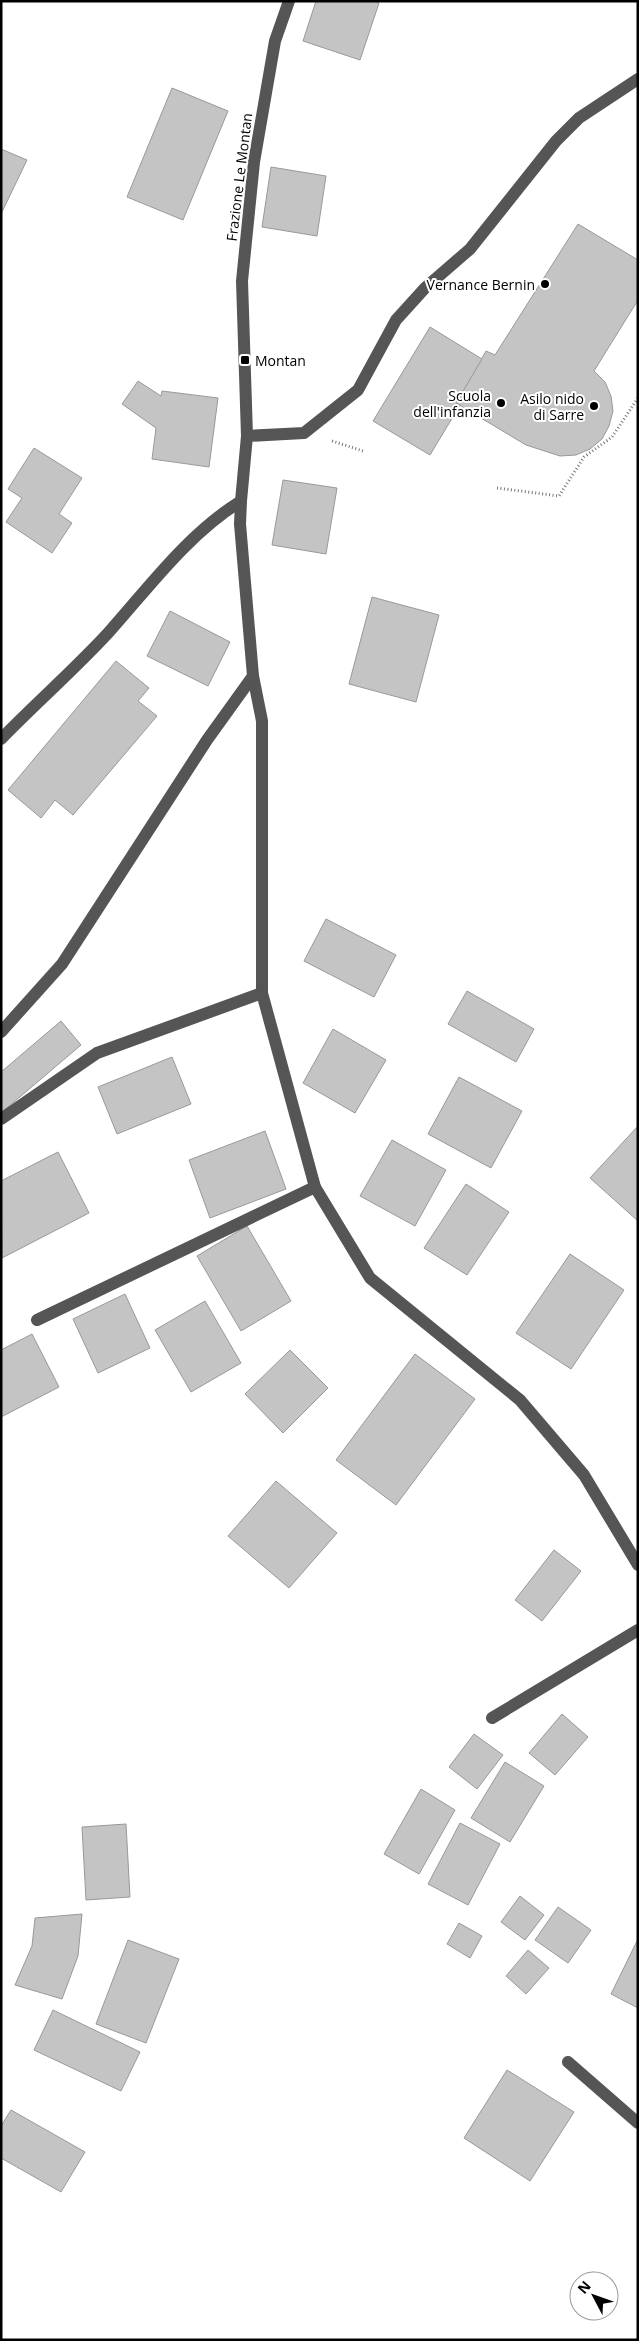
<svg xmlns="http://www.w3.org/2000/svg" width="639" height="2341" viewBox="0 0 639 2341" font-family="'Open Sans',sans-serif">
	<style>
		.building { fill: #c4c4c4; stroke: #999 }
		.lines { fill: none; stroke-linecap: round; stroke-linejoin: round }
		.path { stroke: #777; stroke-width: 3; stroke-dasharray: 1 2.5; stroke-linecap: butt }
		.minor { stroke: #555; stroke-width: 12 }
		.poi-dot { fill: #000; stroke: #fff; stroke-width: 2 }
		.labels { text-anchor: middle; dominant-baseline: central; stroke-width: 4; stroke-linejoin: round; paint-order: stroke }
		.street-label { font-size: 14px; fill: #000; stroke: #fff }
		.poi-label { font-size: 14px; fill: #000; stroke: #fff; text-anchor: end }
	</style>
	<rect width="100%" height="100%" fill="#fff"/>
	<g class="building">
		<path d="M316 1H373L379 3 360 60 303 41Z"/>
		<path d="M172 88 228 111 183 220 127 197Z"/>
		<path d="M1 149 27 160 1 214Z"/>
		<path d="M271 167 326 176 317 236 262 227Z"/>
		<path d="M578 224 638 260V300L594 371 605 382 611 396 613 411 609 426 602 439 590 449 576 455 560 456 526 445 456 403 486 351 495 355Z"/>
		<path d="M430 327 482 359 456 403 460 405 430 455 373 421Z"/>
		<path d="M138 381 161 396 162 391 218 398 209 467 152 459 156 428 122 404Z"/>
		<path d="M34 448 82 478 59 514 72 523 52 553 6 522 22 498 8 489Z"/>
		<path d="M283 480 337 488 326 554 272 545Z"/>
		<path d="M372 597 439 615 416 702 349 684Z"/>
		<path d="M170 611 230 642 208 686 147 656Z"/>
		<path d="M116 661 149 688 138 701 157 716 73 815 55 800 41 818 8 790Z"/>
		<path d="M326 919 396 955 374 997 304 961Z"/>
		<path d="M467 991 534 1029 516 1062 448 1024Z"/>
		<path d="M61 1021 81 1045 1 1113V1072Z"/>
		<path d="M333 1029 386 1060 355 1113 303 1083Z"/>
		<path d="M172 1057 191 1104 117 1134 98 1087Z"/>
		<path d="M459 1077 522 1111 491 1168 428 1134Z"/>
		<path d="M638 1126V1221L590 1178Z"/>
		<path d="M265 1131 286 1189 210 1218 189 1160Z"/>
		<path d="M392 1140 446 1170 415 1226 360 1196Z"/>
		<path d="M58 1152 89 1213 2 1258 1 1181Z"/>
		<path d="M466 1184 509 1212 467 1275 424 1248Z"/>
		<path d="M247 1226 291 1301 241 1331 197 1256Z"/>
		<path d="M570 1254 624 1290 571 1369 516 1333Z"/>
		<path d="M125 1294 150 1348 98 1373 73 1319Z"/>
		<path d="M205 1301 241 1363 191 1392 155 1330Z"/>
		<path d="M32 1334 59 1387 1 1417V1350Z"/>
		<path d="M290 1350 328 1388 283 1433 245 1394Z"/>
		<path d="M415 1354 475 1399 396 1505 336 1460Z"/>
		<path d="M276 1481 337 1533 289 1588 228 1536Z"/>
		<path d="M554 1550 581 1571 542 1621 515 1600Z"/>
		<path d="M562 1714 588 1737 555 1775 529 1753Z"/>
		<path d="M474 1734 503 1755 477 1789 449 1767Z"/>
		<path d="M505 1762 544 1786 510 1842 471 1818Z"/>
		<path d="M421 1789 455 1810 419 1874 384 1854Z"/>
		<path d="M460 1823 500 1844 468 1905 428 1884Z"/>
		<path d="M126 1824 130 1897 86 1900 82 1827Z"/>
		<path d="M520 1896 544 1915 525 1940 501 1922Z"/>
		<path d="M558 1907 591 1930 568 1963 535 1940Z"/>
		<path d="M82 1914 78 1956 62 1999 15 1985 32 1946 35 1918Z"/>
		<path d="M459 1923 482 1936 470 1958 447 1944Z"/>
		<path d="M638 1939V2008L611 1994Z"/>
		<path d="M128 1940 179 1959 146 2043 96 2024Z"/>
		<path d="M528 1950 549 1968 526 1994 506 1976Z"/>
		<path d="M53 2010 140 2052 121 2091 34 2050Z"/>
		<path d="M507 2070 574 2112 530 2181 464 2138Z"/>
		<path d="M11 2110 85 2152 61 2192 1 2158V2126Z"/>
	</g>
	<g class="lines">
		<g class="path">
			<path d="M332 441 363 451"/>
			<path d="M497 488 559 496 584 457 612 437 638 398"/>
		</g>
		<g class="minor">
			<path d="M247 436 304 433 358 390 396 320 425 288 470 249 556 141 579 118 638 79"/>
			<path d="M253 676 262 721V993L315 1187 370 1278 520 1400 584 1475 638 1565"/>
			<path d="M1 739C36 703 75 669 109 632 150 586 188 534 241 501"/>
			<path d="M1 1032 62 964 207 740 253 676 240 524 241 501 247 436 242 281 254 162 275 41 289 1"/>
			<path d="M1 1119 97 1053 262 993"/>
			<path d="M37 1320 315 1187"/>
			<path d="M492 1718 638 1630"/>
			<path d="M568 2062 638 2123"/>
		</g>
	</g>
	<g class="poi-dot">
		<circle cx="545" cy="284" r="5"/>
		<rect x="240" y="355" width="10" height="10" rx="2.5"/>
		<circle cx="501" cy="403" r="5"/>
		<circle cx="594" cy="406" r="5"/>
	</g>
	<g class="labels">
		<g class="street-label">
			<text transform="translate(239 177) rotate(-83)">Frazione Le Montan</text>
		</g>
		<g class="poi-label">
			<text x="535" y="284">Vernance Bernin</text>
			<text x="255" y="360" text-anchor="start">Montan</text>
			<text x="491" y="395">Scuola<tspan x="491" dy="16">dell'infanzia</tspan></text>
			<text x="584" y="398">Asilo nido<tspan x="584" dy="16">di Sarre</tspan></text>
		</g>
	</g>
	<rect width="639" height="2341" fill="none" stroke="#000000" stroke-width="5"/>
	<g transform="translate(594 2296) rotate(311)"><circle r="24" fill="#ffffff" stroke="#999999"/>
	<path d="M0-4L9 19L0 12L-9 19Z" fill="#000000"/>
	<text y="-8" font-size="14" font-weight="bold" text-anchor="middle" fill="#000000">N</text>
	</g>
</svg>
